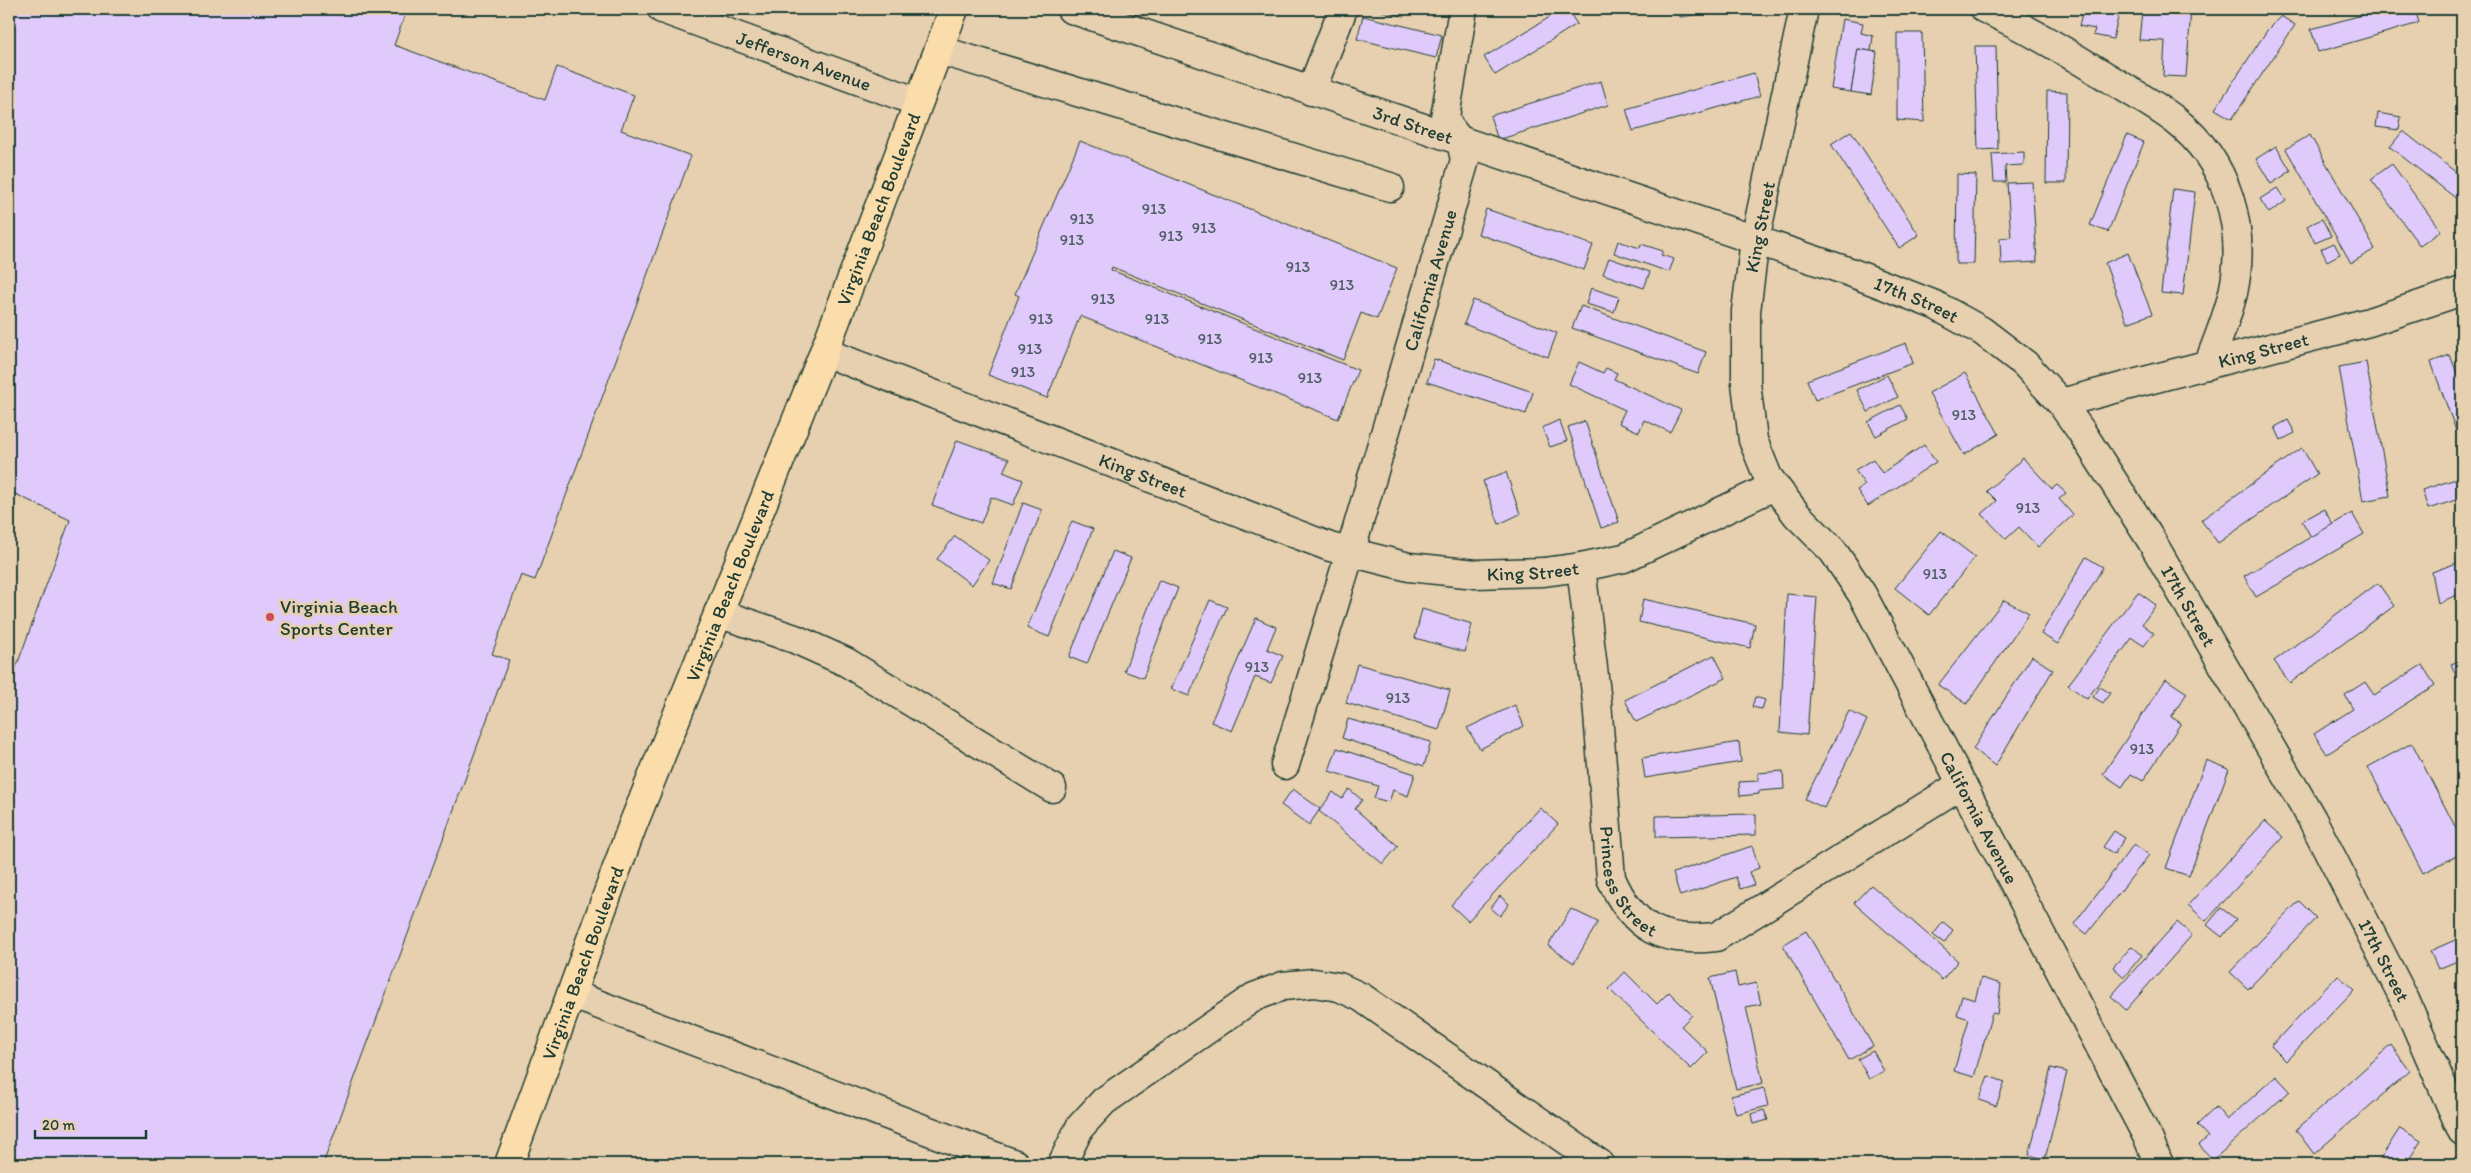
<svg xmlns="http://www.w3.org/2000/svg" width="2471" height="1173" viewBox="0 0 2471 1173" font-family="Itim,sans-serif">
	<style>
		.building { fill: #dfcafb; stroke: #1f3d34 }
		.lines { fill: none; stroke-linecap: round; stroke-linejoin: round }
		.minor-casing { stroke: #1f3d34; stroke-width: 31 }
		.major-casing { stroke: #1f3d34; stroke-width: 31 }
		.minor { stroke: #e6d0af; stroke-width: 28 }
		.major { stroke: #fbddab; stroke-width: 28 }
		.poi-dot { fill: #d1495b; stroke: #e6d0af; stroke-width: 2 }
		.labels { text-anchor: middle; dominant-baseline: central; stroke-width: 5; stroke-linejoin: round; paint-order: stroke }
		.number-label { font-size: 16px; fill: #4f6066 }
		.street-label { font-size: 19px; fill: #1f3d34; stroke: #e6d0af }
		.poi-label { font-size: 19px; fill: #1f3d34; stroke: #e6d0af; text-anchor: start }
	</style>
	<rect width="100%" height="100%" fill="#e6d0af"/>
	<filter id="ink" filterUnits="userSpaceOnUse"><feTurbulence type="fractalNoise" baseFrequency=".02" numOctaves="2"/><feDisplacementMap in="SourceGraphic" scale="10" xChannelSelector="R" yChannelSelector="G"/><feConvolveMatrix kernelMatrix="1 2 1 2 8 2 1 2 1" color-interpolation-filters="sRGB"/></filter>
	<g filter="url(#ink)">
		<g class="building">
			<path d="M9 9H407L394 45 545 100 557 67 634 95 621 130 691 156 535 580 521 575 492 654 509 660 323 1164H9V687L70 520 9 491Z"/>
			<path d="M1382 9H1405L1404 16 1381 11Z"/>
			<path d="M1563 9H1567L1577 24 1495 75 1484 57Z"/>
			<path d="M1679 9H1735L1680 17Z"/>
			<path d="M2083 9H2120L2113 39 2093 35 2095 29 2079 26Z"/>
			<path d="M2168 9H2191L2186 77 2163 76 2165 41 2139 40 2142 12 2168 14Z"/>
			<path d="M2384 9H2415L2419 23 2318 52 2311 29Z"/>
			<path d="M1363 16 1442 35 1436 58 1357 39Z"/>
			<path d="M2281 16 2295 25 2232 119 2215 109 2268 29Z"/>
			<path d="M1842 19 1863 23 1861 33 1873 36 1871 51 1858 49 1851 92 1831 89Z"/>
			<path d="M1897 33H1922L1924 122 1897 120Z"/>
			<path d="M1975 46H1996L1998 149 1978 150Z"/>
			<path d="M1858 49 1877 52 1871 95 1851 92Z"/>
			<path d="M1754 73 1760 96 1633 131 1626 109Z"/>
			<path d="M1601 81 1608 105 1498 140 1490 116Z"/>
			<path d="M2047 91 2067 92 2066 183H2046Z"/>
			<path d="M2378 113 2401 117 2399 130 2376 127Z"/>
			<path d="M1851 131 1919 235 1899 248 1831 144Z"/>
			<path d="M2403 131 2462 177V203L2390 147Z"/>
			<path d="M2127 135 2144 142 2108 232 2090 225Z"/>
			<path d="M2310 135 2375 249 2351 263 2286 149Z"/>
			<path d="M1080 141 1397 268 1377 319 1361 313 1343 360 1112 267 1111 270 1358 370 1338 419 1080 316 1047 398 988 375 1019 296 1015 294Z"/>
			<path d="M2276 146 2291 171 2271 184 2256 159Z"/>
			<path d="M2024 152V165L2005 166 2006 182H1994L1992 154Z"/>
			<path d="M2392 164 2441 231 2420 246 2371 179Z"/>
			<path d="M1957 174 1976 175 1974 264H1956Z"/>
			<path d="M2032 182 2037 262 2001 264 2000 238 2011 237 2007 183Z"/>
			<path d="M2277 188 2286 201 2269 213 2260 199Z"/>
			<path d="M2173 189 2195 192 2183 295 2161 293Z"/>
			<path d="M1486 209 1593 245 1584 270 1478 234Z"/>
			<path d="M2322 219 2331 236 2315 243 2307 226Z"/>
			<path d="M1618 241 1640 248 1641 244 1663 251 1661 255 1674 259 1669 272 1614 253Z"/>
			<path d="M2334 243 2340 254 2327 261 2321 249Z"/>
			<path d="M2128 253 2152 314 2127 323 2105 263Z"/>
			<path d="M1609 258 1650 272 1644 288 1603 274Z"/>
			<path d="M1591 288 1619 297 1614 312 1586 304Z"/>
			<path d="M1473 300 1557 333 1548 357 1464 324Z"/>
			<path d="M1581 306 1706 352 1698 374 1572 328Z"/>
			<path d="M1906 343 1913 363 1815 400 1807 380Z"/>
			<path d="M2450 355 2461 384 2462 383V447L2431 362Z"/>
			<path d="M1434 359 1533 392 1526 414 1427 382Z"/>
			<path d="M1579 362 1603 373 1606 368 1617 373 1614 379 1681 410 1670 432 1644 420 1639 432 1619 423 1625 410 1569 384Z"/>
			<path d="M2366 362 2390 496 2363 501 2339 367Z"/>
			<path d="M1965 373 1999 434 1964 455 1929 393Z"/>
			<path d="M1887 375 1898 397 1868 412 1857 390Z"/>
			<path d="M1900 405 1908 419 1876 436 1868 422Z"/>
			<path d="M1559 420 1567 441 1550 447 1542 428Z"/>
			<path d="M2288 420 2295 433 2281 440 2275 427Z"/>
			<path d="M1585 421 1619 522 1601 528 1568 427Z"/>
			<path d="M957 440 1009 459 1003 472 1023 480 1013 505 991 497 981 523 932 505Z"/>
			<path d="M1924 445 1936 462 1868 506 1857 490 1865 485 1855 470 1873 459 1882 473Z"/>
			<path d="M2302 448 2317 474 2218 543 2201 520Z"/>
			<path d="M2023 458 2052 489 2057 485 2066 493 2059 499 2073 515 2038 547 2019 527 2006 539 1982 514 1997 501 1987 491Z"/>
			<path d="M1506 472 1520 514 1499 524 1483 481Z"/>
			<path d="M2462 477V498L2428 509 2422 490Z"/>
			<path d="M1023 503 1042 510 1011 589 993 583Z"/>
			<path d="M2324 509 2333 525 2311 537 2302 521Z"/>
			<path d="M2352 513 2364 534 2256 597 2244 576Z"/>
			<path d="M1072 521 1093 529 1049 637 1027 628Z"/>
			<path d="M1941 531 1975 557 1929 615 1895 588Z"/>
			<path d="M955 536 989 560 972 585 937 559Z"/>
			<path d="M1113 551 1131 558 1087 664 1069 657Z"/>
			<path d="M2086 557 2103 567 2058 644 2041 634Z"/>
			<path d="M2462 561V593L2438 603 2432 572Z"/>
			<path d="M1159 580 1178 588 1143 678 1124 671Z"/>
			<path d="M2378 583 2394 606 2290 683 2274 661Z"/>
			<path d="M2138 592 2156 605 2142 624 2154 633 2144 646 2132 638 2087 699 2068 685Z"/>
			<path d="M1787 594 1817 597 1807 735 1780 732Z"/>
			<path d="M1643 599 1755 624 1750 648 1639 622Z"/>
			<path d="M1210 600 1227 607 1189 696 1171 689Z"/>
			<path d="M2004 600 2029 613 1967 704 1938 685Z"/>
			<path d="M1422 609 1472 624 1465 652 1415 638Z"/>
			<path d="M1256 618 1276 627 1267 649 1283 656 1271 683 1255 677 1232 731 1211 722Z"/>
			<path d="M1714 655 1726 678 1636 722 1625 700Z"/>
			<path d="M2032 656 2053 670 1995 766 1973 749Z"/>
			<path d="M2462 660V690L2451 664Z"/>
			<path d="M1357 664 1450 690 1439 730 1346 703Z"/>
			<path d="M2422 665 2435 685 2327 754 2314 734 2353 709 2345 695 2365 682 2374 695Z"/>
			<path d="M2166 679 2187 693 2171 717 2181 723 2143 781 2131 774 2122 787 2103 774Z"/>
			<path d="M2100 687 2110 693 2103 703 2093 697Z"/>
			<path d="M1755 697 1765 700 1762 709 1752 707Z"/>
			<path d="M1515 705 1524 726 1480 749 1467 728Z"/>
			<path d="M1849 711 1867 720 1824 808 1805 799Z"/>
			<path d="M1348 719 1431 742 1424 766 1342 738Z"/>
			<path d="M1739 742 1741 762 1645 778 1642 758Z"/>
			<path d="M2412 743 2462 840V853L2423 873 2368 767Z"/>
			<path d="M1337 748 1415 774 1408 796 1393 790 1389 802 1374 798 1378 786 1329 771Z"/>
			<path d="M2206 760 2229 769 2189 876 2166 868Z"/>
			<path d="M1783 771 1784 789 1759 791V794L1740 796 1739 782 1758 781V773Z"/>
			<path d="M1293 789 1320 809 1309 825 1281 805Z"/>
			<path d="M1349 789 1362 800 1355 809 1398 846 1383 864 1319 811 1333 792 1342 799Z"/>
			<path d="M1540 808 1558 824 1468 921 1451 905Z"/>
			<path d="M1756 814V835L1656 837V816Z"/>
			<path d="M2265 821 2283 837 2206 921 2188 905Z"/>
			<path d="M2114 831 2125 838 2114 854 2103 847Z"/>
			<path d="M2134 844 2149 855 2087 934 2074 924Z"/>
			<path d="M1752 846 1759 868 1749 872 1754 885 1740 889 1736 877 1680 896 1673 873Z"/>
			<path d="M1871 885 1958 961 1942 980 1854 903Z"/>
			<path d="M1500 896 1509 904 1500 916 1491 908Z"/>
			<path d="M2299 901 2316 918 2248 989 2230 972Z"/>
			<path d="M2221 908 2236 919 2222 937 2207 925Z"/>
			<path d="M1571 909 1598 922 1574 963 1548 946Z"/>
			<path d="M1943 922 1953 930 1944 943 1933 935Z"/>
			<path d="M2177 922 2192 935 2126 1010 2111 996Z"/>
			<path d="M1806 931 1873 1046 1849 1060 1783 945Z"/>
			<path d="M2462 937V959L2438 969 2430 951Z"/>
			<path d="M2132 946 2142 955 2124 977 2113 967Z"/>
			<path d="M1625 972 1657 1004 1669 992 1692 1015 1681 1026 1708 1052 1691 1069 1609 989Z"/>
			<path d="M1735 972 1738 987 1756 983 1761 1004 1746 1007 1763 1083 1736 1089 1710 978Z"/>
			<path d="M2338 975 2354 990 2286 1061 2271 1046Z"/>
			<path d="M1981 978 2001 984 1997 1014 1992 1013 1974 1077 1954 1071 1969 1019 1957 1015 1962 996 1975 1000Z"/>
			<path d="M2391 1045 2410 1071 2314 1154 2296 1130Z"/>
			<path d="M1873 1051 1884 1071 1869 1079 1858 1059Z"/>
			<path d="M2051 1068 2067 1072 2045 1159 2029 1155Z"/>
			<path d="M1988 1076 2005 1082 1996 1106 1979 1100Z"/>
			<path d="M2276 1076 2290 1091 2213 1160 2199 1145 2208 1137 2197 1125 2216 1107 2227 1120Z"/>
			<path d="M1764 1088 1768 1106 1736 1114 1731 1096Z"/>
			<path d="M1764 1110 1768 1120 1753 1124 1751 1114Z"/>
			<path d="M2400 1128 2421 1141 2406 1164H2377Z"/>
		</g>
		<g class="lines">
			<g class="minor-casing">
				<g id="minor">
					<path id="s1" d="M662 9 918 102"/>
					<path id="s2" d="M1071 9 1850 272 1935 305 1982 331 2025 364 2061 403 2081 431 2151 540 2312 819 2405 1000 2462 1131"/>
					<path id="s3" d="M1804 9 1755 240 1746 311V383L1753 440 1768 477 1797 515 1833 551 1862 594 2148 1138 2159 1164"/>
					<path d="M1985 9C2031 30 2074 57 2117 83 2136 95 2157 106 2175 120 2228 161 2247 229 2233 293 2227 318 2217 342 2208 365"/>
					<path d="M939 50 1390 187"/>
					<path d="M1311 91 1343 9"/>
					<path id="s4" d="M824 352 1330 547 1409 567 1476 574 1544 572 1581 567 1624 558 1774 486"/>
					<path id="s5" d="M2061 403 2369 322 2462 291"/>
					<path id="s6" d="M1581 567 1597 702 1611 878C1633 929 1662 943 1716 937L1962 784"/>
					<path d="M718 613 795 639 846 662 1052 788"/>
					<path id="s7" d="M1285 765 1350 553 1465 160 1461 142 1449 127 1445 117 1463 9"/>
					<path d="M571 994 1015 1164"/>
					<path d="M1062 1164 1080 1127 1104 1101 1254 997 1283 986 1314 983 1339 987 1361 997 1600 1164"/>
				</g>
			</g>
			<g class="major-casing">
				<g id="major">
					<path id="s8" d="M509 1164 632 827 824 352 954 9"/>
				</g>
			</g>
			<use href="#minor" class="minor"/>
			<use href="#major" class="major"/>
		</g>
	</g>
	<circle class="poi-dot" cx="270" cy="617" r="5"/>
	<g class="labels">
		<g class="number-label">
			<text x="1154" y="208">913</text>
			<text x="1082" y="218">913</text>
			<text x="1204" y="227">913</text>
			<text x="1171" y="235">913</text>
			<text x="1072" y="239">913</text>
			<text x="1298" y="266">913</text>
			<text x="1342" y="284">913</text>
			<text x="1103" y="298">913</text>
			<text x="1041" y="318">913</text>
			<text x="1157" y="318">913</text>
			<text x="1210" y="338">913</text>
			<text x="1030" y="348">913</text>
			<text x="1261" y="357">913</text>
			<text x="1023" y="371">913</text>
			<text x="1310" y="377">913</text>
			<text x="1964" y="414">913</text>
			<text x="2028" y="507">913</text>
			<text x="1935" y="573">913</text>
			<text x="1257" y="666">913</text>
			<text x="1398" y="697">913</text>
			<text x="2142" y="748">913</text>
		</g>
		<g class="street-label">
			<text stroke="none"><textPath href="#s1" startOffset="151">Jefferson Avenue</textPath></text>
			<text stroke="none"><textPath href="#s2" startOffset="361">3rd Street</textPath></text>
			<text stroke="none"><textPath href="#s8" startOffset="1024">Virginia Beach Boulevard</textPath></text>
			<text transform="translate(1760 227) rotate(-79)">King Street</text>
			<text stroke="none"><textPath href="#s7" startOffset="506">California Avenue</textPath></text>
			<text stroke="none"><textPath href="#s2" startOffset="894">17th Street</textPath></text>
			<text stroke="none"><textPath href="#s5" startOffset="209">King Street</textPath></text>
			<text stroke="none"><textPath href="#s4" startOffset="342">King Street</textPath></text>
			<text stroke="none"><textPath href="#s4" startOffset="748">King Street</textPath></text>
			<text stroke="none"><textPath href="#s8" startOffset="619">Virginia Beach Boulevard</textPath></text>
			<text stroke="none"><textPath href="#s2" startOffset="1314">17th Street</textPath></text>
			<text stroke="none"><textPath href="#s3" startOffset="880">California Avenue</textPath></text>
			<text stroke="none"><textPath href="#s6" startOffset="322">Princess Street</textPath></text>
			<text stroke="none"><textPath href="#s2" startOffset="1719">17th Street</textPath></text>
			<text stroke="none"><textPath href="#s8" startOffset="214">Virginia Beach Boulevard</textPath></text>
		</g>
		<g class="poi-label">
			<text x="280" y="606">Virginia Beach<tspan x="280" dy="22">Sports Center</tspan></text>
		</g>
	</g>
	<rect width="2471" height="1173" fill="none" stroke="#e6d0af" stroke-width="30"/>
	<rect x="15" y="15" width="2441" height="1143" fill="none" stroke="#1f3d34" stroke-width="2" filter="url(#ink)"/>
	<path d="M35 1130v8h111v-8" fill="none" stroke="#1f3d34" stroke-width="2.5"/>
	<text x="42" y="1130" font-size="15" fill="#1f3d34" stroke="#e6d0af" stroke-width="4" paint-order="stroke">20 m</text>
</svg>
